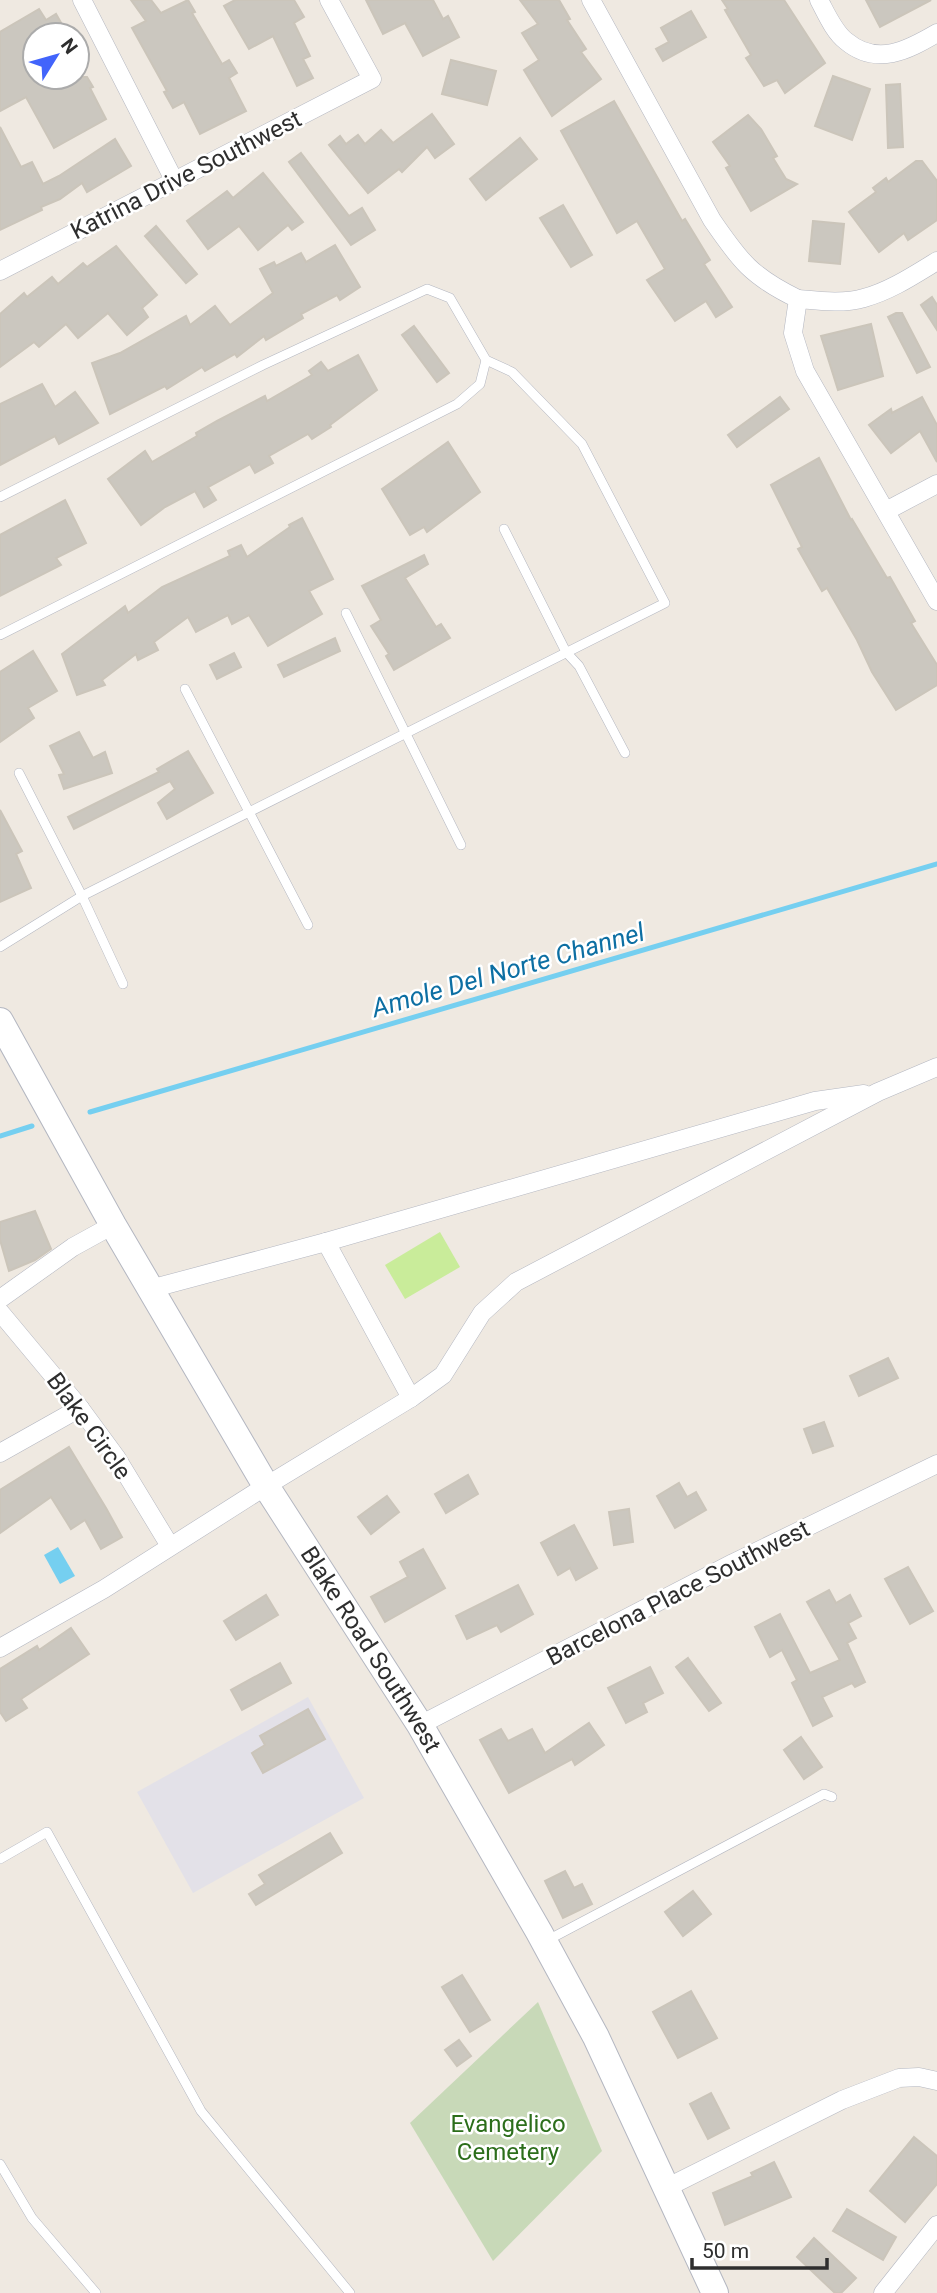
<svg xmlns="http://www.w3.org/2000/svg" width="937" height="2293" viewBox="0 0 937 2293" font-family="Roboto,sans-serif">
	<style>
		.industrial { fill: #e3e1e8 }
		.cemetery { fill: #c8d9b8 }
		.pitch { fill: #c9ec9a }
		.water { fill: #75cff0 }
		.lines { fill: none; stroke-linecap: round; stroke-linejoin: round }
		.stream { stroke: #75cff0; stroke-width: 5 }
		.building { fill: #cbc7bf; stroke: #cbc5ba; stroke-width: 2 }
		.lane-casing { stroke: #b4b7c1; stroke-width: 10 }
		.street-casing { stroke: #b4b7c1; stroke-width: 19 }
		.secondary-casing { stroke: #b4b7c1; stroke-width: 28 }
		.lane { stroke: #fff; stroke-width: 9 }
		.street { stroke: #fff; stroke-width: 18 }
		.secondary { stroke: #fff; stroke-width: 26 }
		.labels { text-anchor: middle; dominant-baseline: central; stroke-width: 5; stroke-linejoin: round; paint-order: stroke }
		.street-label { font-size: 24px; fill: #2e2e2e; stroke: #fff }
		.park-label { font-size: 24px; fill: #2c6e1b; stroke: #fff }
		.water-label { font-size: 26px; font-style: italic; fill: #0d6fa3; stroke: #fff }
	</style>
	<rect width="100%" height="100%" fill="#efe9e1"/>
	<path class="industrial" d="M308 1697 364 1798 193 1893 137 1792Z"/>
	<path class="cemetery" d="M538 2002 602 2151 493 2261 410 2123Z"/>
	<path class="pitch" d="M440 1232 460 1267 405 1299 385 1265Z"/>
	<path class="water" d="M58 1547 75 1576 60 1584 44 1555Z"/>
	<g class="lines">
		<g class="stream">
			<path d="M90 1112 937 864"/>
			<path d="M0 1136 32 1126"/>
		</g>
	</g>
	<g class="building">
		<path d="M131 0H151L161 13 188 0 195 12 192 13 222 64 229 60 237 73 229 78 246 111 200 134 184 102 173 108 164 92 167 91 132 28 146 21Z"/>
		<path d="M235 0H294L304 17 294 23 310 56 303 59 313 78 297 86 273 36 249 49 224 6Z"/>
		<path d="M366 0H433L443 19 448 16 459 37 423 56 405 23 383 34Z"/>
		<path d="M520 0H559L570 19 567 20 586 49 581 52 601 79 552 116 524 70 539 60 522 33 538 24Z"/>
		<path d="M722 0H784L825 63 785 93 777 80 764 86 746 58 751 55 725 10 728 9Z"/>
		<path d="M866 0H931L880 27Z"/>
		<path d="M39 9 46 20 56 14 64 28 54 35H35V77H87L93 87 90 88 106 119 54 148 26 97 0 111V32Z"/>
		<path d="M691 11 706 37 663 61 656 49 669 42 661 28Z"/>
		<path d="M451 60 496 71 487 105 442 94Z"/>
		<path d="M833 76 870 89 852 140 815 126Z"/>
		<path d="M900 84 903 147 888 148 886 85Z"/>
		<path d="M614 101 682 221 685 219 710 260 704 264 732 307 716 317 706 301 675 321 647 280 665 269 637 221 617 233 561 131Z"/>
		<path d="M432 114 454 144 435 158 427 147 402 172 399 169 368 193 329 145 340 136 346 144 358 135 365 144 381 130 393 143Z"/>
		<path d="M748 115 761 129 777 156 773 158 786 179 797 184 751 211 726 168 730 166 713 142Z"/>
		<path d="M0 127 21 167 32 162 43 184 59 176 115 139 131 166 87 192 82 183 60 199 41 207 42 210 0 230Z"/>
		<path d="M520 138 537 159 486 200 470 179Z"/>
		<path d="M301 153 349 216 362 208 375 230 351 245 289 162Z"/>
		<path d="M916 161H922L937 181V220L908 240 904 233 879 252 849 212 876 192 873 188 886 178 888 182Z"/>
		<path d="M263 173 303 222 292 230 288 225 258 250 239 226 208 249 187 221 227 191 233 198Z"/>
		<path d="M563 205 592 255 571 267 540 218Z"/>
		<path d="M813 221 844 224 840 264 809 261Z"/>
		<path d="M156 226 197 274 186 283 145 236Z"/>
		<path d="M335 245 360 287 340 300 337 295 301 314 303 318 266 340 264 336 237 357 235 354 205 371 202 367 167 389 165 386 110 414 92 363 120 353 186 316 190 325 215 306 230 325 273 293 260 269 274 262 276 266 301 253 306 262Z"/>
		<path d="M116 246 157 295 142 308 148 317 127 335 108 313 78 338 66 324 39 347 34 342 0 367V314L24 293 27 297 52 277 58 284 83 263 87 267Z"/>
		<path d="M932 297 937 305V330L921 305Z"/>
		<path d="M896 313H902L930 367 917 373 888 317Z"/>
		<path d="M871 324 883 376 838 390 821 336Z"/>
		<path d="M414 326 449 373 437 382 402 335Z"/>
		<path d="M358 355 377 390 330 425 331 427 312 439 308 434 269 456 273 463 255 473 250 464 208 487 216 500 204 507 195 491 165 507 141 525 108 479 145 451 152 462 197 436 196 433 217 421 265 396 267 401 312 375 309 371 321 362 328 371Z"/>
		<path d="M42 384 55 407 75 392 98 423 59 444 55 436 0 465V404Z"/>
		<path d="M780 397 789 409 737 447 728 435Z"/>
		<path d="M922 397 937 425V462L920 431 891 453 869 425 891 409 892 413Z"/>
		<path d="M448 442 480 492 427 532 424 527 410 535 382 489Z"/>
		<path d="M819 458 851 520 852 519 887 578 890 577 915 621 911 623 937 665V685L896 710 872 672 857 640 827 588 822 591 798 549 802 547 771 485Z"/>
		<path d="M65 500 86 543 56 558 61 565 0 596V535Z"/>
		<path d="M302 518 333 579 309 591 322 614 268 646 249 615 232 624 228 615 196 632 188 617 154 642 158 650 138 660 136 654 102 680 105 685 77 695 62 654 125 606 128 613 162 587 230 556 228 551 241 545 247 557 290 527 289 525Z"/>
		<path d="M424 555 428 564 405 578 436 627 441 624 450 638 394 670 386 656 389 654 371 626 381 620 362 586Z"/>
		<path d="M335 638 340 651 284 677 278 665Z"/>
		<path d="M33 651 57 691 28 708 34 718 0 742V672Z"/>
		<path d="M234 653 241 667 217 679 210 665Z"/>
		<path d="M79 732 93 758 105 752 112 773 64 789 59 775 64 774 50 746Z"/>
		<path d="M188 751 213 793 167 819 158 803 175 789 170 781 74 829 68 817 159 772 157 769Z"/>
		<path d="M0 810 22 851 16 854 31 888 0 902Z"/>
		<path d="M35 1211 51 1249 35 1260 9 1271 0 1240V1222Z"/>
		<path d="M888 1358 898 1378 859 1396 850 1376Z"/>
		<path d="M824 1422 833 1446 813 1453 804 1429Z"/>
		<path d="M69 1447 106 1508 122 1537 101 1549 85 1520 71 1529 51 1497 0 1533V1490Z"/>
		<path d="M468 1475 478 1494 446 1513 435 1494Z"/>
		<path d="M679 1483 687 1497 696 1492 706 1510 675 1528 657 1496Z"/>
		<path d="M387 1496 399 1512 371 1534 358 1517Z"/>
		<path d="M629 1509 633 1542 614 1545 609 1512Z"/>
		<path d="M574 1525 597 1568 576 1580 570 1568 558 1575 541 1543Z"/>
		<path d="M423 1549 445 1588 385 1622 371 1597 408 1577 400 1562Z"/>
		<path d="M908 1567 933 1611 910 1624 885 1579Z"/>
		<path d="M518 1585 533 1614 501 1632 497 1625 467 1639 456 1616Z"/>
		<path d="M829 1590 836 1603 850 1595 861 1616 848 1623 856 1638 847 1643 865 1682 855 1687 852 1683 822 1697 832 1716 813 1726 792 1683 797 1680 782 1650 770 1657 755 1627 780 1614 810 1673 840 1660 807 1602Z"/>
		<path d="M266 1595 278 1615 236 1640 224 1621Z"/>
		<path d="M71 1628 89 1654 21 1699 27 1708 6 1721 0 1712V1669L37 1646 39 1650Z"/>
		<path d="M688 1658 721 1703 709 1711 676 1667Z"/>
		<path d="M280 1663 291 1683 242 1710 231 1690Z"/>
		<path d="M650 1667 663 1693 643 1703 647 1712 626 1723 608 1688Z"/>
		<path d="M308 1709 325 1739 263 1773 252 1753 265 1745 260 1736Z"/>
		<path d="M589 1723 604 1745 575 1765 572 1759 509 1793 480 1740 501 1729 508 1741 532 1729 545 1753Z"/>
		<path d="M801 1737 822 1767 804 1779 784 1750Z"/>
		<path d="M330 1833 342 1853 256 1905 249 1894 265 1884 259 1875Z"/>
		<path d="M565 1871 574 1888 582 1884 592 1904 563 1918 545 1881Z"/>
		<path d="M693 1891 711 1914 683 1936 665 1912Z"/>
		<path d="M462 1975 490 2020 470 2032 442 1987Z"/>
		<path d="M691 1991 717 2038 678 2058 653 2012Z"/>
		<path d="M459 2040 471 2056 457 2066 445 2050Z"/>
		<path d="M711 2093 729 2128 708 2139 690 2104Z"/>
		<path d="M914 2137 937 2156V2184L905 2222 870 2191Z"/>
		<path d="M774 2162 791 2197 725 2225 713 2193 753 2176 751 2173Z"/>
		<path d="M847 2209 896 2237 883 2260 833 2231Z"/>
		<path d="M814 2238 856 2278 841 2293H835L797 2257Z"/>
	</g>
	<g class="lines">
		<g class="lane-casing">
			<g id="lane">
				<path d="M0 497 263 365 427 289 450 298 486 360 480 384 457 404 0 635"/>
				<path d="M504 529 566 652 579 666 625 753"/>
				<path d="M346 613 461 845"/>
				<path d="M185 689 308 925"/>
				<path d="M19 773 82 896 123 984"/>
				<path d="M0 947 82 896 665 603 582 444 512 372 486 360"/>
				<path d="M0 1859 47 1832 201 2111 350 2293"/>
				<path d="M546 1941 824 1794 832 1797"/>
				<path d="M0 2164 32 2218 96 2293"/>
			</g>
		</g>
		<g class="street-casing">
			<g id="street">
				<path d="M82 0 174 180"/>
				<path d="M591 0 712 220C740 261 752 277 798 299L793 333 805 371 937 601"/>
				<path d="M819 0C826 13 834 32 846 41 877 67 908 50 937 33"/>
				<path d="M0 271 372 79 329 0"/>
				<path d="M798 299C820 301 843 304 864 298 890 291 914 275 937 261"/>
				<path d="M886 511 937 484"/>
				<path d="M326 1242 411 1398"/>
				<path d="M150 1289 326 1242 815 1101 864 1094"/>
				<path d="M0 1299 73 1247 113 1225"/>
				<path d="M0 1312 80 1408 116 1457 170 1546"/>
				<path d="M0 1453 80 1408"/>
				<path d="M0 1648 104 1589 266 1486 411 1398 443 1375 482 1313 516 1282 878 1092 937 1067"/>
				<path d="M420 1725 733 1563 937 1464"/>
				<path d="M666 2188 842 2100 899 2078 919 2077 937 2081"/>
				<path d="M883 2293 937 2225"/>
			</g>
		</g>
		<g class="secondary-casing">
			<g id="secondary">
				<path id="s1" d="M0 1021 113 1225 266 1486 420 1725 539 1932 596 2037 715 2293"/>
			</g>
		</g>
		<use href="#lane" class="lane"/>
		<use href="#street" class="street"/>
		<use href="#secondary" class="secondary"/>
	</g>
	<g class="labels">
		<g class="street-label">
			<text transform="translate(186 175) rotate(-27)">Katrina Drive Southwest</text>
			<text transform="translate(89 1426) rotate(54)">Blake Circle</text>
			<text transform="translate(678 1593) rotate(-27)">Barcelona Place Southwest</text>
			<text stroke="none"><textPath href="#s1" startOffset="730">Blake Road Southwest</textPath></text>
		</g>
		<g class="park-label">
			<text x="508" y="2124">Evangelico<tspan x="508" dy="28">Cemetery</tspan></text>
		</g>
		<g class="water-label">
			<text transform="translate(508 970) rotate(-16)">Amole Del Norte Channel</text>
		</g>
	</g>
	<g transform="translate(56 56) rotate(53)"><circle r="33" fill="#ffffff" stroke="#ababab" stroke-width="2"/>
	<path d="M0-5L12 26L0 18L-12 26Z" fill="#4264fb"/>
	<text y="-10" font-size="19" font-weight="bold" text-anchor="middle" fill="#2e2e2e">N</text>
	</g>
	<path d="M692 2258v10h135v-10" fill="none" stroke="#2e2e2e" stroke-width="3.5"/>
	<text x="702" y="2258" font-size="21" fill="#2e2e2e" stroke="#ffffff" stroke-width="5" paint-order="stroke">50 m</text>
</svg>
